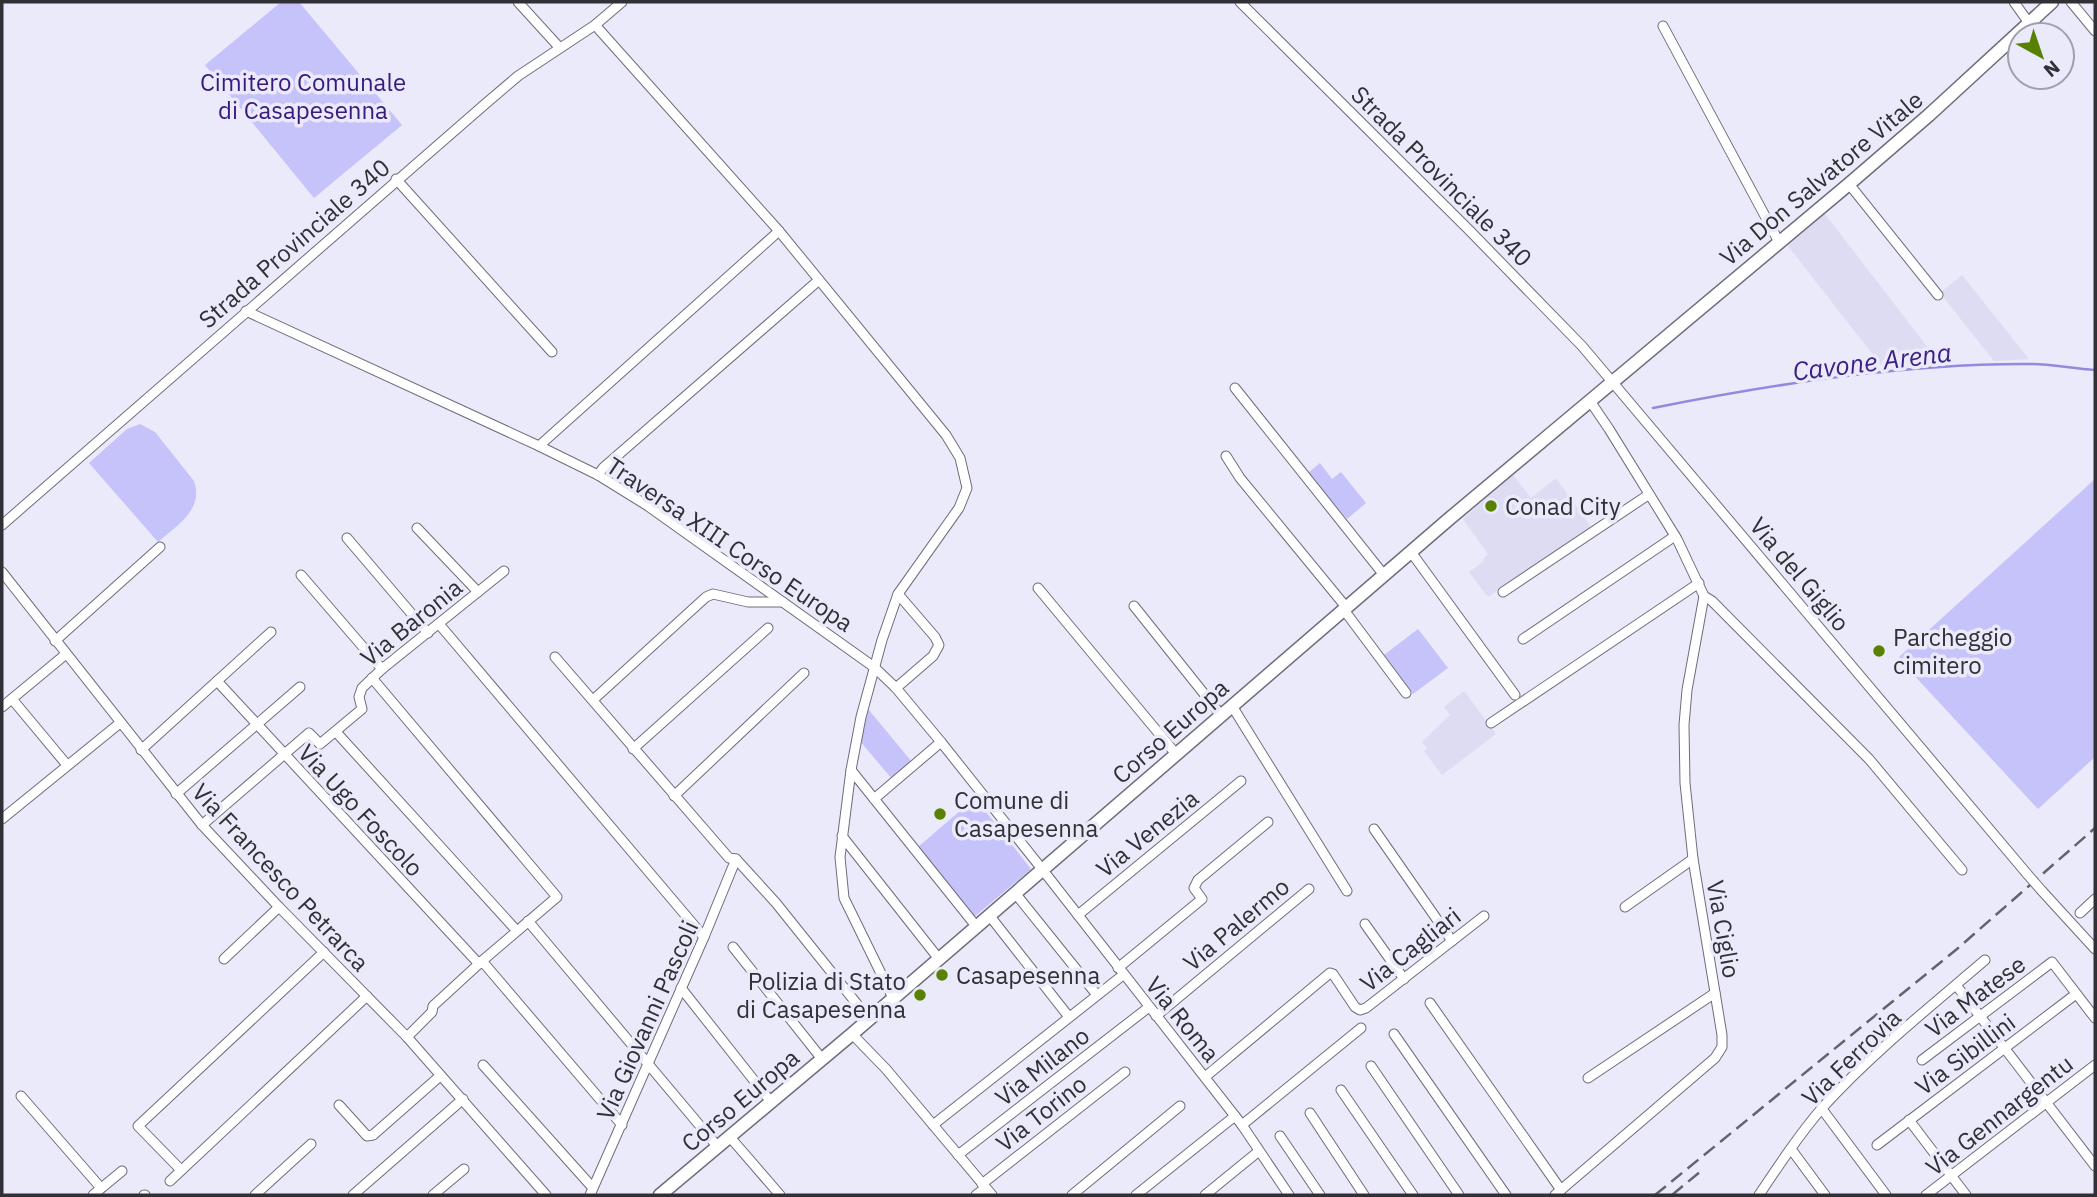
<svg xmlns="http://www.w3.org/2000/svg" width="2097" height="1197" viewBox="0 0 2097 1197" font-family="'IBM Plex Sans',sans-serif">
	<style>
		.built { fill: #dddcf3 }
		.green { fill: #c6c2fa }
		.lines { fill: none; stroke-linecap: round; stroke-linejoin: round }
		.stream { stroke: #9489df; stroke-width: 2.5 }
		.minor-casing { stroke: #6e6d7b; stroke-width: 11 }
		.tertiary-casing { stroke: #6e6d7b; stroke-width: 15 }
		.minor { stroke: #fff; stroke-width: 9 }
		.tertiary { stroke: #fff; stroke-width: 12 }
		.rail { stroke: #63636b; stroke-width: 2.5; stroke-dasharray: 14 7; stroke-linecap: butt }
		.minor-bridge-casing { stroke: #6e6d7b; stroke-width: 11; stroke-linecap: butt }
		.minor-bridge { stroke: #fff; stroke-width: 9 }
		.poi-dot { fill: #598101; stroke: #eaeafa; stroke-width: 2.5 }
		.labels { text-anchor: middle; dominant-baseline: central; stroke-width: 7; stroke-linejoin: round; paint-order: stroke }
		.park-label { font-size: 24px; fill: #381a7e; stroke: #eaeafa }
		.street-label { font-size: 24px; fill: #303036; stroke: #eaeafa }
		.poi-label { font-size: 24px; fill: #303036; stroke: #eaeafa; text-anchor: start }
		.water-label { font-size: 26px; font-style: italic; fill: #3c2084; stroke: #eaeafa }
	</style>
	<rect width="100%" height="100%" fill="#eaeafa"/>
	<g class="built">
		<path d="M1825 214 1939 362 1881 365 1788 246Z"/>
		<path d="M1962 275 2029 359 1994 361 1940 293Z"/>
		<path d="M1513 475 1531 498 1556 478 1591 527 1488 597 1469 572 1484 561 1483 559 1488 554 1463 519Z"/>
		<path d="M1464 691 1496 734 1442 775 1424 751 1427 748 1422 742 1450 715 1444 707Z"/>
	</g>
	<g class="green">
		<path d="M281 2H299L402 125 314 198 205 65Z"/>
		<path d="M140 424 155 432 194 481C204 510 177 525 158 542L89 463 127 429Z"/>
		<path d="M1320 463 1332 479 1341 472 1366 503 1347 519 1308 473Z"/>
		<path d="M2095 479V757L2038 809 1898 658Z"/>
		<path d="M1418 629 1448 668 1413 694 1384 655Z"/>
		<path d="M868 709 912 762 892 779 860 741Z"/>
		<path d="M975 798 1031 869 974 917 918 847Z"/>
	</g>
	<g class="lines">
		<path class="stream" d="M1653 408C1774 384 1908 363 2031 364 2052 364 2074 369 2095 370"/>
		<g class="minor-casing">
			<g id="minor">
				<path d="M518 2 559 47"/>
				<path d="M1240 2 1470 231 1582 346 2028 875"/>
				<path d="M2014 2 2029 23"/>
				<path d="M2071 2 2095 31"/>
				<path d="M595 25 779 231 946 435 960 458 967 488 959 508 898 594 882 640 861 717 851 770 840 857 844 898 893 998"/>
				<path d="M1663 26 1779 242"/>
				<path d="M396 179 552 352"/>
				<path d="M1849 184 1938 295"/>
				<path d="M246 311 539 446 598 475 648 506 874 667 896 688 941 742 1042 869 1242 1125 1289 1195"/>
				<path d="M1235 388 1384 575"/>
				<path d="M539 446 779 231"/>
				<path d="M1226 456 1240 478 1346 607"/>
				<path d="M598 475 603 468 819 280"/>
				<path d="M2 525 484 105 518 76 595 25 622 2"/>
				<path d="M417 528 478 592"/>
				<path d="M347 538 428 633"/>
				<path d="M1411 552 1515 695"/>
				<path d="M2 572 202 825 279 907 407 1037 546 1195"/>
				<path d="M301 575 382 669"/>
				<path d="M1038 588 1176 754"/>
				<path d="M1503 592 1648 495"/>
				<path d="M1704 596 1712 601 1869 759 1962 870"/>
				<path d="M1134 606 1221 715"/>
				<path d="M1344 610 1406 693"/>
				<path d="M439 624 704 937"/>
				<path d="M1523 639 1675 536"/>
				<path d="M55 641 160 547"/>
				<path d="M555 657 729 858 736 859 776 903 869 1019"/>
				<path d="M372 678 557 897 482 961 433 1006 432 1012 407 1037"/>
				<path d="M217 681 479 964"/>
				<path d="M896 688 933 656 939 645 935 637 898 594"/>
				<path d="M12 699 67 765"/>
				<path d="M593 700 706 597 713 594 748 602H783"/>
				<path d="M1232 706 1347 891"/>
				<path d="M2 707 66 654"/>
				<path d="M1491 723 1699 583"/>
				<path d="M336 732 517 931"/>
				<path d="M633 749 768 628"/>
				<path d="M141 750 271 632"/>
				<path d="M851 770 976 926"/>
				<path d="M176 794 300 687"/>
				<path d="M674 796 804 673"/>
				<path d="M874 799 941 742"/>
				<path d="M2 819 120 723"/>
				<path d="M202 825 309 733 320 744 362 709 359 697 362 688 382 669 504 571"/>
				<path d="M1374 829 1452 941"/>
				<path d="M842 836 939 959"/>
				<path d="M2042 891 2095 949"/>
				<path d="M1015 893 1097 995"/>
				<path d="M1625 907 1693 859"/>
				<path d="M2080 913 2095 899"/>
				<path d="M989 915 1069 1017"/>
				<path d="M1078 915 1241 781"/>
				<path d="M528 921 717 1146"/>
				<path d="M1365 924 1404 979"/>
				<path d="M733 947 822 1059"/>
				<path d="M224 959 279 907"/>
				<path d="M482 961 622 1125"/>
				<path d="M1118 968 1202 899 1194 888 1198 880 1268 822"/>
				<path d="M1956 985 2095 1166"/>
				<path d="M681 988 771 1102"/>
				<path d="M1430 1003 1561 1190"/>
				<path d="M1156 1016 1309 889"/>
				<path d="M852 1034 886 1069 992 1195"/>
				<path d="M1394 1034 1506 1195"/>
				<path d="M1922 1060 2052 962 2095 1018"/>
				<path d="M483 1065 593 1188"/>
				<path d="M1371 1066 1459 1195"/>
				<path d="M1205 1077 1330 973 1333 974 1355 1007 1360 1010 1366 1008 1484 916"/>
				<path d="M1588 1078 1715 993"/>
				<path d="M1341 1090 1413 1195"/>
				<path d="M21 1096 101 1188"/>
				<path d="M339 1105 367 1136 373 1135 440 1076"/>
				<path d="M1822 1109 1886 1195"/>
				<path d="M1310 1113 1364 1195"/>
				<path d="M1909 1120 1966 1195"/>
				<path d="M933 1125 1123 975"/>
				<path d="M1242 1125 1361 1028"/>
				<path d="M729 1136 780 1195"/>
				<path d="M1280 1136 1320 1195"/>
				<path d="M1877 1145 2076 994"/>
				<path d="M1791 1149 1825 1195"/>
				<path d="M958 1155 1149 1007"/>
				<path d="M181 1170 138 1126 324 952"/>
				<path d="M170 1181 367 996"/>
				<path d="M982 1184 1125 1072"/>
				<path d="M93 1195 122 1171"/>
				<path d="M144 1195H145"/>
				<path d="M255 1195 311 1144"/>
				<path d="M353 1195 463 1099"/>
				<path d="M433 1195 464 1169"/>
				<path d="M590 1195 704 937 736 859"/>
				<path d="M976 1195 985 1188"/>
				<path d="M1072 1195 1180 1106"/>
				<path d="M1136 1195 1235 1116"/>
				<path d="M1205 1195 1259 1151"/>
				<path d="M1555 1195 1715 1058 1722 1047V1035L1693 859 1685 783 1684 725 1687 690 1704 596 1677 539 1609 429 1590 401"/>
				<path d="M1759 1195C1779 1165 1799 1135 1822 1108 1871 1054 1930 1007 1985 960"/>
				<path d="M1926 1195 2095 1065"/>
			</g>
		</g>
		<g class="tertiary-casing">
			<path id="tertiary" d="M660 1195 852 1034 1449 519 1849 184 1929 115 2052 2"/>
		</g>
		<use href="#minor" class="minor"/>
		<use href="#tertiary" class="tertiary"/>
		<g class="rail">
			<path d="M1655 1195 1957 949 2095 828"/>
			<path d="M1672 1195 1701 1171"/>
		</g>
		<g class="minor-bridge-casing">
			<path id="minor-bridge" d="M2028 875 2042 891"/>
		</g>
		<use href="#minor-bridge" class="minor-bridge"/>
	</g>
	<g class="poi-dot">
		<circle cx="1491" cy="506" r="7"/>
		<circle cx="1879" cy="651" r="7"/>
		<circle cx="940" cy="814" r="7"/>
		<circle cx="942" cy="975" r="7"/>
		<circle cx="920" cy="995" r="7"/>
	</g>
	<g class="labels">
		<g class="park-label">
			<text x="303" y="82">Cimitero Comunale<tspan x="303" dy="28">di Casapesenna</tspan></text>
		</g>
		<g class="street-label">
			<text transform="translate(1442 176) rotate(45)">Strada Provinciale 340</text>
			<text transform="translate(1821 178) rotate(-40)">Via Don Salvatore Vitale</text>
			<text transform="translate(294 243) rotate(-41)">Strada Provinciale 340</text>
			<text transform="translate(730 544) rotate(34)">Traversa XIII Corso Europa</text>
			<text transform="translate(1800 574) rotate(50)">Via del Giglio</text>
			<text transform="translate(411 622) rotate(-39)">Via Baronia</text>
			<text transform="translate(1170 731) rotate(-41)">Corso Europa</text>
			<text transform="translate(361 810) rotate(47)">Via Ugo Foscolo</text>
			<text transform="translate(1147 833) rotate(-39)">Via Venezia</text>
			<text transform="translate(281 877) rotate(47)">Via Francesco Petrarca</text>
			<text transform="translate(1236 924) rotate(-40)">Via Palermo</text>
			<text transform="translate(1724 929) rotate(80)">Via Ciglio</text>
			<text transform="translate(1410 949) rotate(-38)">Via Cagliari</text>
			<text transform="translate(1975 996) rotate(-37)">Via Matese</text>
			<text transform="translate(1183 1019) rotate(51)">Via Roma</text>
			<text transform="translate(647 1020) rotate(-66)">Via Giovanni Pascoli</text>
			<text transform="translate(1965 1054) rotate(-37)">Via Sibillini</text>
			<text transform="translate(1851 1057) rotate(-44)">Via Ferrovia</text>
			<text transform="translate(1042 1066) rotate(-38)">Via Milano</text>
			<text transform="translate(740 1100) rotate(-40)">Corso Europa</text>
			<text transform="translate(1041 1113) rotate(-38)">Via Torino</text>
			<text transform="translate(1999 1115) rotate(-38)">Via Gennargentu</text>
		</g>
		<g class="poi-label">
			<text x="1505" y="506">Conad City</text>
			<text x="1893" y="637">Parcheggio<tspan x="1893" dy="28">cimitero</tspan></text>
			<text x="954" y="800">Comune di<tspan x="954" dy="28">Casapesenna</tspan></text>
			<text x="956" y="975">Casapesenna</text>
			<text x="906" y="981" text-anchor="end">Polizia di Stato<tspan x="906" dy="28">di Casapesenna</tspan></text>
		</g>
		<g class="water-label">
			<text transform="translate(1872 361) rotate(-7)">Cavone Arena</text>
		</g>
	</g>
	<rect width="2097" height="1197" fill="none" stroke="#303036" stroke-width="7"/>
	<g transform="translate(2041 56) rotate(140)"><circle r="33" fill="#eaeafa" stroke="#a0a0ac" stroke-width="2"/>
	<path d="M0-5L12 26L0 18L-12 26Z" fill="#598101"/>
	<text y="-10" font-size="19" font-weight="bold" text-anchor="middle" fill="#303036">N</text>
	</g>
</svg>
